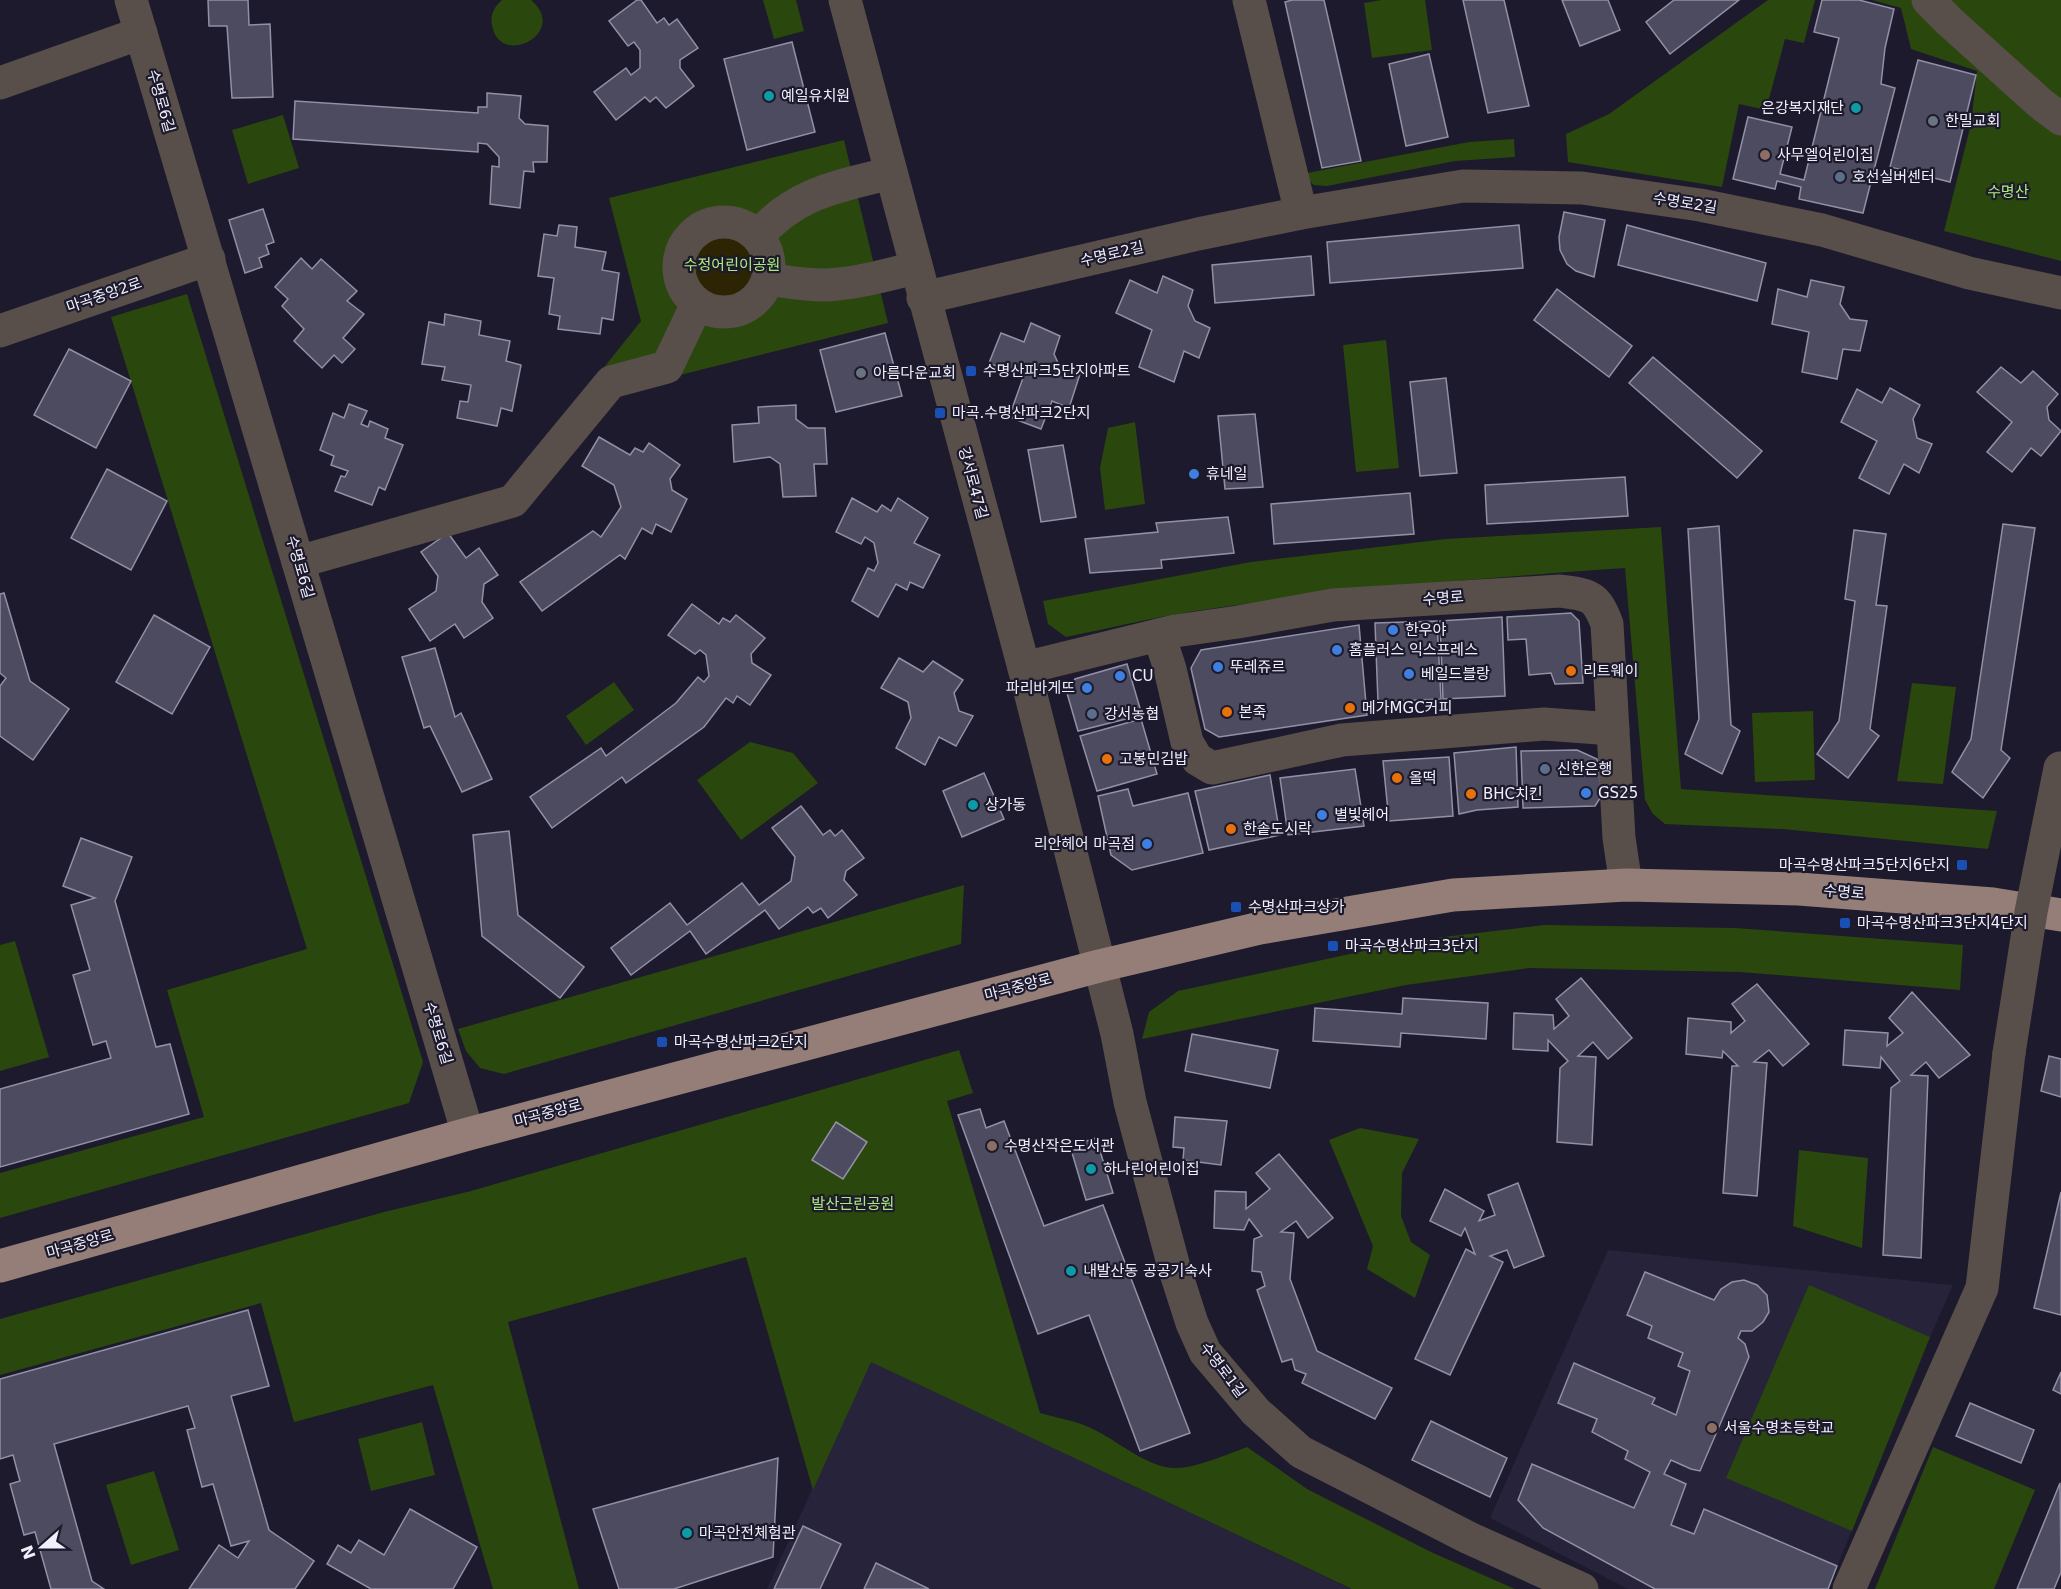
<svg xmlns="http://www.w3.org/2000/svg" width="2061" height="1589" viewBox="0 0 2061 1589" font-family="'DejaVu Sans','Noto Sans KR',sans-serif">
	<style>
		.built { fill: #26233b }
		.green { fill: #2a470d }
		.sand { fill: #2c2403 }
		.building { fill: #4c4b5f; stroke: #9190a7; stroke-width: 1.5 }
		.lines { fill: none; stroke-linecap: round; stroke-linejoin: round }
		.minor { stroke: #584e4a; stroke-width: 33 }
		.major { stroke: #947e77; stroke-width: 33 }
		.minor-bridge { stroke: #584e4a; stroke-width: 33 }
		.culture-dot { fill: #0f9aa8; stroke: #1c1a2c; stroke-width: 2 }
		.worship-dot { fill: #6b7280; stroke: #1c1a2c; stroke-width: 2 }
		.education-dot { fill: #8d6e63; stroke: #1c1a2c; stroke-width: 2 }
		.service-dot { fill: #5c6f8a; stroke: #1c1a2c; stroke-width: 2 }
		.transit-dot { fill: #1a4fb4; stroke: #1c1a2c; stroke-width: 2 }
		.shop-dot { fill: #3f7fe0; stroke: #1c1a2c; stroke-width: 2 }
		.food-dot { fill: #e8710a; stroke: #1c1a2c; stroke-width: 2 }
		.labels { text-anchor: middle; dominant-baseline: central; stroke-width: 4.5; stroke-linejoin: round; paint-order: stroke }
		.poi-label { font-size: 15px; fill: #f0effc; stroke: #1c1a2c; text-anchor: start }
		.street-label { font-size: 15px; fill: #f0effc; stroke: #1c1a2c }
		.park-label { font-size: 15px; fill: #adea7c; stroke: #1c1a2c }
	</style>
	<rect width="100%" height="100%" fill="#1c1a2c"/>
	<g class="built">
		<path d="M1608 1250 1953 1285 1930 1337 1828 1589H1628L1490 1518Z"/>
		<path d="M870 1361 1351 1589H767Z"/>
	</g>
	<g class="green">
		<path d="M502 0H531C570 33 499 69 492 25 490 15 494 7 502 0Z"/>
		<path d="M763 0H796L804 31 774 39Z"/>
		<path d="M1381 0H1425L1432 50 1372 58 1364 3Z"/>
		<path d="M1768 0H1815L1804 43 1785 39 1766 110 1739 104 1722 187 1568 162 1566 134 1609 114Z"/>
		<path d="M1872 0H2061V261L1944 231 1971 124 1977 71 1911 49 1901 8Z"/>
		<path d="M283 115 299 168 248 184 232 130Z"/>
		<path d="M1514 139 1515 157 1455 161 1327 186 1314 185 1302 174 1469 142Z"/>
		<path d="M844 140 888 323 624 389 502 495 641 321 609 198Z"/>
		<path d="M187 294 423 1062 409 1103 0 1218V1173L204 1117 167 990 307 949 111 317Z"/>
		<path d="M1386 340 1399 468 1356 472 1343 345Z"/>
		<path d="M1135 422 1145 504 1105 510 1100 468 1108 428Z"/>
		<path d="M1661 527 1681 789 1997 811 1988 849 1782 829 1665 824 1653 814 1645 800 1625 568C1481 578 1338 590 1195 611 1152 618 1109 628 1066 637L1048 624 1043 601 1251 562 1446 539Z"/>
		<path d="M614 682 634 710 586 745 566 716Z"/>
		<path d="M1912 683 1956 687 1943 784 1897 781Z"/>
		<path d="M1813 711 1815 780 1755 782 1752 713Z"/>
		<path d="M750 742 793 753 818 783 741 840 697 780Z"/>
		<path d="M964 885 961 944 504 1074 480 1068 466 1051 458 1029Z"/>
		<path d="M1544 925 1735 928 1963 945 1960 990 1740 972 1529 968 1406 985 1142 1039 1149 1012 1178 991 1410 941Z"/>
		<path d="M15 941 49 1057 0 1071V945Z"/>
		<path d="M959 1050 973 1093 947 1101 1040 1413C1058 1418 1077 1421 1093 1429 1118 1441 1149 1469 1176 1468 1196 1468 1228 1454 1247 1447L1307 1489 1431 1552 1515 1589H1352L871 1362 813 1490 746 1257 508 1322 579 1589H493L433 1385 294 1422 261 1303 0 1375V1319L384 1212 471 1191Z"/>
		<path d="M1360 1128 1419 1139 1402 1173 1401 1216 1411 1242 1430 1255 1415 1298 1367 1269 1373 1246 1329 1140Z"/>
		<path d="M1799 1150 1868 1158 1862 1248 1793 1226Z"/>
		<path d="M1809 1285 1930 1337 1852 1531 1726 1478Z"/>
		<path d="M422 1422 435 1475 371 1491 358 1439Z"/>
		<path d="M1933 1447 2035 1490 1994 1589H1875Z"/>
		<path d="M154 1471 179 1550 131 1565 106 1485Z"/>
	</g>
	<circle class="sand" cx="723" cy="267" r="33"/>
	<g class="building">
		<path d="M208 0H248L249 25 270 24 273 97 232 98 227 26H209Z"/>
		<path d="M637 0H641L657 23 664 18 669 25 677 19 698 48 680 60V68L694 86 666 108 656 97 650 102 645 97 616 120 594 92 626 68 631 75 640 68V50L634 42 628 46 609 21Z"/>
		<path d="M1292 0H1324L1361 161 1322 168 1285 2Z"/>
		<path d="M1463 0H1504L1529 106 1488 113Z"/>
		<path d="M1562 0H1608L1620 30 1580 46Z"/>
		<path d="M1674 0H1739L1670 54 1646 22Z"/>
		<path d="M1822 0H1859L1894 9 1885 48 1881 84 1895 88 1863 213 1799 199 1801 187 1777 181 1775 189 1733 179 1748 117 1792 127 1780 174 1804 180 1839 38 1814 32Z"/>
		<path d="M792 42 815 132 747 150 724 59Z"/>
		<path d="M1429 54 1448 137 1406 146 1389 64Z"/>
		<path d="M1918 60 1976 75 1950 182 1890 167Z"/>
		<path d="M487 93 521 96 519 118 525 124 548 126 547 162H533L534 172 524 171 520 208 490 204 492 166 499 167V157L487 144 478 143V152L293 139 295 101 478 113V107H487Z"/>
		<path d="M263 209 274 242 266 245 269 254 259 258 262 267 245 273 229 220Z"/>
		<path d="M1564 212 1605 220 1594 277 1576 271 1567 264 1560 250 1559 237Z"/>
		<path d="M559 225 577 227 575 247 606 252 602 270 619 273 613 320 602 318 600 334 558 329 560 316 549 314 554 278 538 276 544 234 557 236Z"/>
		<path d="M1519 225 1523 268 1330 283 1327 242Z"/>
		<path d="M1627 225 1766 263 1757 301 1618 265Z"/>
		<path d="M1311 256 1314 295 1215 303 1212 265Z"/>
		<path d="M301 258 312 269 321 259 357 291 347 301 364 314 343 338 355 349 342 363 334 355 322 368 294 341 304 329 282 306 288 299 275 287Z"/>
		<path d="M1163 276 1193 290 1188 306 1195 321 1210 328 1199 358 1184 351 1174 382 1139 367 1152 330 1116 313 1130 280 1157 293Z"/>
		<path d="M1811 280 1844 287 1840 304 1850 319 1867 321 1860 351 1843 349 1837 379 1802 372 1809 332 1772 324 1778 289 1807 297Z"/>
		<path d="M1557 289 1632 346 1609 377 1534 320Z"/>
		<path d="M445 314 481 321 479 335 510 341 506 361 521 365 512 411 501 408 497 426 457 418 460 401 468 402 471 385 442 380 445 367 422 364 429 322 444 325Z"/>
		<path d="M1031 323 1060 336 1054 354 1059 365 1080 374 1069 408 1052 401 1041 429 1009 417 1023 378 989 363 1001 333 1024 342Z"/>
		<path d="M885 333 902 396 836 412 820 350Z"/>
		<path d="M69 349 131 381 96 448 34 415Z"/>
		<path d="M1653 357 1762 451 1737 478 1629 383Z"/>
		<path d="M2001 367 2021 383 2033 371 2058 394 2047 407 2049 420 2061 431 2041 456 2031 448 2012 472 1987 452 2012 422 1977 392Z"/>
		<path d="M1446 378 1457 473 1420 476 1410 382Z"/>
		<path d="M1890 388 1920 405 1913 419 1917 438 1932 444 1919 473 1904 464 1889 494 1859 478 1877 441 1841 422 1857 389 1882 403Z"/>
		<path d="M349 404 367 411 361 424 368 427 370 421 388 429 385 438 403 445 385 490 379 487 372 505 335 491 341 476 345 477 348 471 331 465 334 456 320 450 333 413 344 418Z"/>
		<path d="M796 405V419L808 428H825L827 464H814L816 496 783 497 780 464 770 457 734 462 732 425 759 423 758 407Z"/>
		<path d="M1255 414 1263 487 1225 489 1218 416Z"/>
		<path d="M599 437 630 455 635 448 643 452 649 443 680 465 670 479 672 490 687 499 671 532 656 524 652 534 642 528 625 559 620 555 542 611 520 582 593 531 601 537 621 507 614 485 582 466Z"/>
		<path d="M1063 445 1076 517 1041 522 1028 450Z"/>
		<path d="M107 469 167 501 131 570 71 538Z"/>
		<path d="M1625 477 1628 516 1487 524 1485 485Z"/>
		<path d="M1410 493 1414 534 1274 544 1271 504Z"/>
		<path d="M852 498 877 512 882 505 891 511 898 498 928 518 914 543 940 555 923 588 910 582 907 590 896 584 878 617 852 601 868 568 874 571 878 563 874 543 865 537 861 544 836 532Z"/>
		<path d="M1228 517 1234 553 1161 560 1162 568 1090 573 1085 539 1158 532 1156 523Z"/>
		<path d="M2003 524 2035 528 2001 750 2010 758 1983 798 1952 772 1971 739Z"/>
		<path d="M1719 526 1731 725 1740 731 1722 774 1685 754 1699 719 1688 529Z"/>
		<path d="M1854 530 1886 534 1876 605 1887 606 1870 729 1879 736 1848 778 1817 754 1839 721 1855 601 1845 599Z"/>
		<path d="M448 533 466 558 479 548 498 575 484 584 482 602 493 618 464 638 455 624 430 641 409 609 436 591 438 576 421 552Z"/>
		<path d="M4 593 30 681 69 709 33 760 0 736V686L6 678 0 673V594Z"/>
		<path d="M692 604 719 624 723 618 730 622 736 615 765 638 751 654 752 663 771 675 750 705 737 696 733 703 726 698 704 727 626 783 622 777 552 828 530 797 601 748 606 756 676 703 698 677 704 682 709 676 706 655 700 650 695 654 668 635Z"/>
		<path d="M1571 613 1579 621 1583 683 1555 684 1551 673 1529 675 1526 639 1508 640 1507 617Z"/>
		<path d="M154 615 210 647 172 714 116 682Z"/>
		<path d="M1502 617 1505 696 1443 699 1440 621Z"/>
		<path d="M1437 621 1441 699 1378 702 1375 623Z"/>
		<path d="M1359 625 1367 715 1219 737 1205 729 1191 668 1201 650Z"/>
		<path d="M435 648 455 717 461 713 492 779 462 792 430 726 424 728 402 657Z"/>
		<path d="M899 658 923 672 933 661 963 680 954 693 959 711 973 716 956 746 939 737 925 765 896 748 911 718 908 702 881 688Z"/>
		<path d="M1127 664 1142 715 1078 731 1067 693 1075 679Z"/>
		<path d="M1141 719 1157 774 1097 791 1080 736Z"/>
		<path d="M1516 747 1518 807 1477 810 1459 814 1454 753Z"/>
		<path d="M1577 750 1597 759 1602 795 1595 806 1523 808 1521 751Z"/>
		<path d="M1449 757 1453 816 1389 821 1383 761Z"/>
		<path d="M1355 769 1364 826 1288 835 1280 778Z"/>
		<path d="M984 773 1004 819 962 837 943 791Z"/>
		<path d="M1270 775 1280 835 1209 850 1195 791Z"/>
		<path d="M1128 789 1133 806 1188 793 1203 853 1132 870 1111 855 1098 796Z"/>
		<path d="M801 806 823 835 830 830 835 836 842 830 864 858 846 871 844 880 857 895 828 918 821 908 813 913 808 907 779 929 765 910 706 954 690 931 631 975 611 948 670 903 687 925 742 883 759 905 791 881 795 857 772 828Z"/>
		<path d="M509 831 518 915 584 967 560 998 482 936 473 835Z"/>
		<path d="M81 838 132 857 115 901 156 1047 170 1044 189 1114 0 1167V1089L111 1058 106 1041 93 1045 73 975 90 970 71 905 95 898 63 886Z"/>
		<path d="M1581 978 1632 1038 1608 1059 1593 1042 1578 1056 1596 1057 1592 1145 1557 1142 1560 1068 1568 1061 1548 1040V1051L1513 1049 1514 1013 1553 1015 1554 1029 1569 1016 1556 999Z"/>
		<path d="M1757 984 1809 1044 1783 1066 1769 1050 1754 1062 1767 1063 1757 1196 1723 1193 1732 1066H1738L1723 1051 1722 1058 1686 1054 1688 1018 1731 1022V1033L1745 1021 1732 1004Z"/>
		<path d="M1912 992 1970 1055 1939 1078 1926 1062 1911 1075 1928 1076 1921 1258 1883 1255 1891 1088 1900 1081 1881 1057 1880 1068 1843 1065 1845 1030 1888 1033 1887 1046 1903 1033 1889 1018Z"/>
		<path d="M1403 998 1488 1003 1486 1039 1401 1033 1400 1047 1313 1041 1315 1008 1402 1014Z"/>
		<path d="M1192 1034 1278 1050 1270 1088 1185 1071Z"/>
		<path d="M2049 1056 2061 1059V1097L2041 1091Z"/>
		<path d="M980 1109 986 1128 1004 1121 1044 1226 1103 1205 1190 1433 1140 1451 1089 1315 1038 1334 958 1115Z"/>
		<path d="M1175 1117 1227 1121 1221 1165 1183 1160 1184 1148 1173 1147Z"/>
		<path d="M836 1122 867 1142 843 1179 812 1160Z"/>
		<path d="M1096 1138 1113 1193 1086 1200 1070 1146Z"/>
		<path d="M1279 1154 1333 1218 1308 1238 1296 1221 1281 1232 1294 1233 1290 1279 1317 1351 1392 1388 1375 1419 1302 1383 1306 1374 1295 1370 1292 1359 1282 1362 1257 1290 1265 1286 1261 1272 1252 1271 1254 1239 1262 1236 1249 1219 1244 1230 1214 1228 1215 1191 1246 1192V1209L1270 1189 1256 1173Z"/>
		<path d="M1518 1183 1544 1256 1514 1268 1507 1250 1490 1256 1503 1262 1450 1375 1415 1359 1466 1249 1475 1254 1465 1228 1461 1236 1430 1221 1445 1189 1484 1211 1479 1221 1495 1215 1488 1195Z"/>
		<path d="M2061 1192V1315L2034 1308Z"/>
		<path d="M1645 1272 1714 1300 1721 1289 1732 1282 1744 1280 1757 1285 1767 1295 1769 1312 1763 1322 1752 1331H1741L1738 1338 1745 1344 1749 1357 1700 1471 1691 1469 1671 1460 1664 1474 1686 1484 1671 1525 1694 1534 1704 1509 1837 1566 1828 1589H1655L1543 1528 1518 1500 1532 1464 1634 1508 1650 1472 1625 1459 1628 1451 1592 1432 1597 1419 1558 1403 1574 1363 1655 1398 1652 1404 1676 1415 1690 1371 1678 1366 1683 1353 1648 1338 1652 1326 1627 1315Z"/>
		<path d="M248 1310 269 1386 231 1396 269 1530 314 1561 295 1589H189L219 1545 238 1558 249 1541 231 1546 213 1484 202 1487 187 1430 195 1428 188 1406 54 1444 92 1581 104 1589H51L35 1532 24 1535 10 1484 20 1481 13 1455 0 1459V1379Z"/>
		<path d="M2061 1372V1394L2053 1390Z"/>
		<path d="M1970 1403 2034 1430 2021 1463 1956 1436Z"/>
		<path d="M1431 1421 1507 1458 1490 1497 1412 1460Z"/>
		<path d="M778 1458 773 1557 674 1589H619L593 1509Z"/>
		<path d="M2060 1483 2061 1572 2054 1589H2017Z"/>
		<path d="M410 1509 477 1547 453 1589H371L327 1564 338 1545 351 1553 359 1540 384 1555Z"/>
		<path d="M803 1526 841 1544 820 1589H774Z"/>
		<path d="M876 1563 929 1589H864Z"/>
	</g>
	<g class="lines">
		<g class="minor">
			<path d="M131 0 468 1134"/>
			<path d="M845 0 1024 668 1117 1034 1130 1102 1174 1267 1192 1323 1205 1352 1256 1412 1301 1452 1469 1538 1582 1589"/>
			<path d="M1249 0 1301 213"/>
			<path d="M1928 0 1950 22 2040 103 2061 119"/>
			<path d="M0 83 141 33"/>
			<circle cx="724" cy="267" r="45"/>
			<path d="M758 236C796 192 837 187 891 173"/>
			<path d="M768 279C788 282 808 286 828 285 858 283 887 275 915 268"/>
			<path d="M923 298 1198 234 1301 213 1463 186 1582 188 1700 205 1822 230 1969 273 2061 293"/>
			<path d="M0 331 209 259"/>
			<path d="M298 562 513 501 611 382 667 367 697 304"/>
			<path d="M1159 635 1170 669 1187 742 1197 759 1212 768 1342 740 1544 724 1613 729"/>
			<path d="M1024 668 1175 631 1238 622 1333 605 1560 591C1590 595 1596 595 1607 624L1619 838 1626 885"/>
			<path d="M1849 1589 1982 1288 2009 1053"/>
		</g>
		<path class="major" d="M0 1266 468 1134 1099 966 1260 928 1453 895 1626 885 1799 889 1993 904 2061 915"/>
		<path class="minor-bridge" d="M2009 1053 2031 912 2060 768"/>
	</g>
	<g class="culture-dot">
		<circle cx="769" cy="96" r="6"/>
		<circle cx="1856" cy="108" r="6"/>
		<circle cx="973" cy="805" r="6"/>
		<circle cx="1091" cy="1169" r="6"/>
		<circle cx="1071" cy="1271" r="6"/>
		<circle cx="687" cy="1533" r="6"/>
	</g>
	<g class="worship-dot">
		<circle cx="1933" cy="121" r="6"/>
		<circle cx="861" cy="373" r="6"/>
	</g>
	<g class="education-dot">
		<circle cx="1765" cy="155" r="6"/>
		<circle cx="992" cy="1146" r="6"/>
		<circle cx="1712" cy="1428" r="6"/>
	</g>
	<g class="service-dot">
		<circle cx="1840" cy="177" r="6"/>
		<circle cx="1092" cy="714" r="6"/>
		<circle cx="1545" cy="769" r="6"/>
	</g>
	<g class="transit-dot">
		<rect x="965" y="365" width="12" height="12" rx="3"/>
		<rect x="934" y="407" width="12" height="12" rx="3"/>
		<rect x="1956" y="859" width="12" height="12" rx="3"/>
		<rect x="1230" y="901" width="12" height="12" rx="3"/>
		<rect x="1839" y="917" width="12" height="12" rx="3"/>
		<rect x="1327" y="940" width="12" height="12" rx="3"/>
		<rect x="656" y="1036" width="12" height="12" rx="3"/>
	</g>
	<g class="shop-dot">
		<circle cx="1194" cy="474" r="6"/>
		<circle cx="1393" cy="630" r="6"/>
		<circle cx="1337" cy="650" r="6"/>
		<circle cx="1218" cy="667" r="6"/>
		<circle cx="1409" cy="674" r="6"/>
		<circle cx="1120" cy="676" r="6"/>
		<circle cx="1087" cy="688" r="6"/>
		<circle cx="1586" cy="793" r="6"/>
		<circle cx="1322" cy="815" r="6"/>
		<circle cx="1147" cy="844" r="6"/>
	</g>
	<g class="food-dot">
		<circle cx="1571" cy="671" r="6"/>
		<circle cx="1350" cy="708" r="6"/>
		<circle cx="1227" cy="712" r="6"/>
		<circle cx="1107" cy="759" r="6"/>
		<circle cx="1397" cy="778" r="6"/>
		<circle cx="1471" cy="794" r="6"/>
		<circle cx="1231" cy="829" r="6"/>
	</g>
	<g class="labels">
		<g class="poi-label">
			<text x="781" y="96">예일유치원</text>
			<text x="1844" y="108" text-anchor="end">은강복지재단</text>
			<text x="1945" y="121">한밀교회</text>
			<text x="1777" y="155">사무엘어린이집</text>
			<text x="1852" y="177">호선실버센터</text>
			<text x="983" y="371">수명산파크5단지아파트</text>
			<text x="873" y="373">아름다운교회</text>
			<text x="952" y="413">마곡.수명산파크2단지</text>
			<text x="1206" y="474">휴네일</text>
			<text x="1405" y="630">한우야</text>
			<text x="1349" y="650">홈플러스 익스프레스</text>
			<text x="1230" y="667">뚜레쥬르</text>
			<text x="1583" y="671">리트웨이</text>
			<text x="1421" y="674">베일드블랑</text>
			<text x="1132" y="676">CU</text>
			<text x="1075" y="688" text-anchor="end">파리바게뜨</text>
			<text x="1362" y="708">메가MGC커피</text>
			<text x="1239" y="712">본죽</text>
			<text x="1104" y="714">강서농협</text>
			<text x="1119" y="759">고봉민김밥</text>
			<text x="1557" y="769">신한은행</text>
			<text x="1409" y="778">올떡</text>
			<text x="1598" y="793">GS25</text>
			<text x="1483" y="794">BHC치킨</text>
			<text x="985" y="805">상가동</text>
			<text x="1334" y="815">별빛헤어</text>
			<text x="1243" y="829">한솥도시락</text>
			<text x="1135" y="844" text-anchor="end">리안헤어 마곡점</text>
			<text x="1950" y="865" text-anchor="end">마곡수명산파크5단지6단지</text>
			<text x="1248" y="907">수명산파크상가</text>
			<text x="1857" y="923">마곡수명산파크3단지4단지</text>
			<text x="1345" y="946">마곡수명산파크3단지</text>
			<text x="674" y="1042">마곡수명산파크2단지</text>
			<text x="1004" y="1146">수명산작은도서관</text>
			<text x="1103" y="1169">하나린어린이집</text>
			<text x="1083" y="1271">내발산동 공공기숙사</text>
			<text x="1724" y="1428">서울수명초등학교</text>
			<text x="699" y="1533">마곡안전체험관</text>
		</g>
		<g class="street-label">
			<text transform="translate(161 101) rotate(74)">수명로6길</text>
			<text transform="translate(1685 203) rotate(9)">수명로2길</text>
			<text transform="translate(1112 254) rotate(-13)">수명로2길</text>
			<text transform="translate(104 295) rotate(-19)">마곡중앙2로</text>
			<text transform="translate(973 483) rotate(75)">강서로47길</text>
			<text transform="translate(300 567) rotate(74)">수명로6길</text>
			<text transform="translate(1443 598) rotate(-4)">수명로</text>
			<text transform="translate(1844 892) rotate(5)">수명로</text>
			<text transform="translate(1018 987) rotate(-15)">마곡중앙로</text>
			<text transform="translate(438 1033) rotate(73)">수명로6길</text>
			<text transform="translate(548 1113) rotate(-15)">마곡중앙로</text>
			<text transform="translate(80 1244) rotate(-16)">마곡중앙로</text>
			<text transform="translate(1223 1370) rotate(53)">수명로1길</text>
		</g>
		<g class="park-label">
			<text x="2008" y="192">수명산</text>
			<text x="732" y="265">수정어린이공원</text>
			<text x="853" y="1204">발산근린공원</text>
		</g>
	</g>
	<g transform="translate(42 1547) rotate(249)" stroke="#1c1a2c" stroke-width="4.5" paint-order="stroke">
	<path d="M0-4.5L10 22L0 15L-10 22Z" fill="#f0effc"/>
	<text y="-9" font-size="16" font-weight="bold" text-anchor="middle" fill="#f0effc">N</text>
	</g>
</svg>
